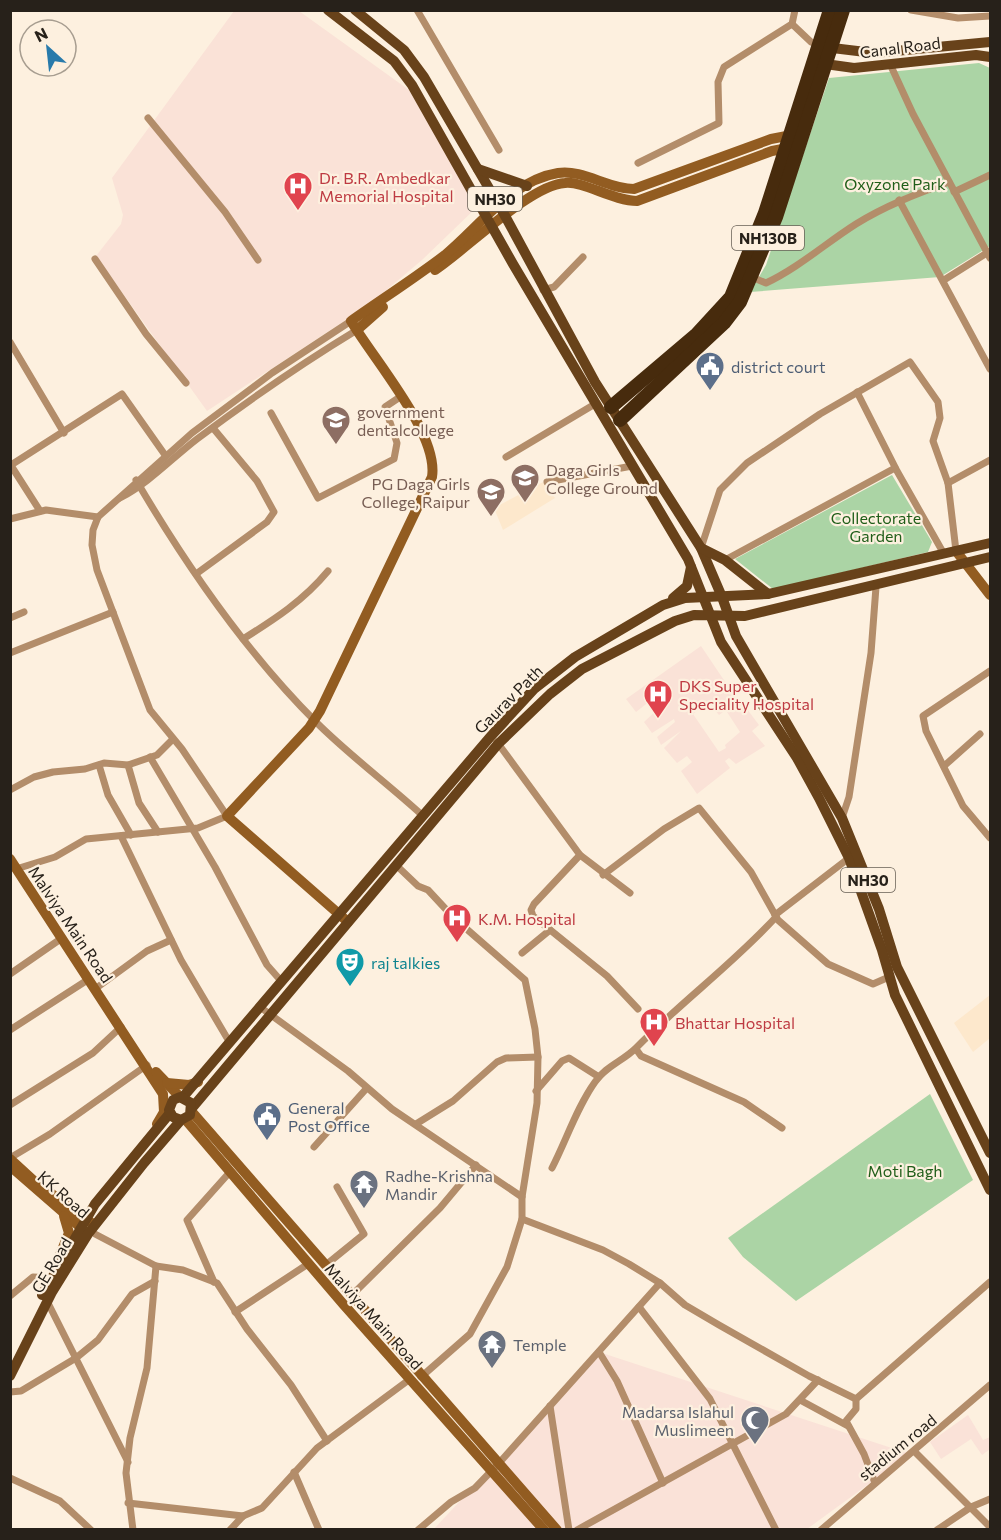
<svg xmlns="http://www.w3.org/2000/svg" width="1001" height="1540" viewBox="0 0 1001 1540" font-family="Commissioner,sans-serif">
	<style>
		.commercial { fill: #fae2d8 }
		.built { fill: #fde8cc }
		.medical { fill: #fae2d7 }
		.green { fill: #abd4a5 }
		.lines { fill: none; stroke-linecap: round; stroke-linejoin: round }
		.street { stroke: #b38d6a; stroke-width: 7 }
		.secondary { stroke: #925c21; stroke-width: 10 }
		.primary { stroke: #68421a; stroke-width: 10 }
		.highway { stroke: #472b0d; stroke-width: 14 }
		.labels { text-anchor: middle; dominant-baseline: central; stroke-width: 4.5; stroke-linejoin: round; paint-order: stroke }
		.shield { fill: #fdf0df; stroke: #675f55; stroke-width: 1.5 }
		.shield-label { font-size: 15px; font-weight: bold; fill: #27211a }
		.street-label { font-size: 16px; fill: #27211a; stroke: #fdf0df }
		.health-label { font-size: 16px; fill: #be3a42; stroke: #fdf0df; text-anchor: start }
		.park-label { font-size: 16px; fill: #205e19; stroke: #fdf0df }
		.service-label { font-size: 16px; fill: #4e5e75; stroke: #fdf0df; text-anchor: start }
		.education-label { font-size: 16px; fill: #785e54; stroke: #fdf0df; text-anchor: start }
		.culture-label { font-size: 16px; fill: #0d838f; stroke: #fdf0df; text-anchor: start }
		.worship-label { font-size: 16px; fill: #5b616d; stroke: #fdf0df; text-anchor: start }
	</style>
	<rect width="100%" height="100%" fill="#fdf0df"/>
	<g class="commercial">
		<path d="M599 1352 910 1454 807 1529 433 1530Z"/>
		<path d="M968 1415 983 1440 990 1437V1449L982 1455 971 1439 941 1459 930 1442Z"/>
	</g>
	<g class="built">
		<path d="M543 482 555 498 503 530 494 508Z"/>
		<path d="M990 995V1038L973 1052 954 1023Z"/>
	</g>
	<g class="medical">
		<path d="M234 11H299L409 90 477 207 422 260 370 304 207 411 96 256 121 224 123 215 112 178Z"/>
		<path d="M701 646 738 701 719 715 708 702 693 714 719 752 726 748 725 745 740 732 727 712 741 701 759 725 752 731 765 746 736 764 729 758 725 761 730 768 697 794 681 771 692 762 687 756 677 763 664 748 681 731 661 745 657 737 675 722 674 719 652 733 644 722 662 705 655 697 636 712 626 699Z"/>
	</g>
	<g class="green">
		<path d="M979 63 990 68V246L940 277 750 292 766 265 829 78Z"/>
		<path d="M892 475 932 542 928 552 773 589 735 559Z"/>
		<path d="M930 1094 973 1180 796 1301 743 1257 728 1238Z"/>
	</g>
	<g class="lines">
		<g class="street">
			<path d="M417 10 499 150"/>
			<path d="M911 10 958 18 990 16"/>
			<path d="M792 24 811 42 819 45"/>
			<path d="M890 64 913 114 990 258"/>
			<path d="M148 118 225 212 258 260"/>
			<path d="M638 163 719 123 718 82 724 67 792 24 795 10"/>
			<path d="M954 192 990 175"/>
			<path d="M899 200 990 369"/>
			<path d="M95 259 146 334 186 383"/>
			<path d="M749 276 766 283C798 268 826 243 856 224 885 206 916 194 949 182"/>
			<path d="M944 280 990 251"/>
			<path d="M543 290 554 287 583 257"/>
			<path d="M10 342 64 433"/>
			<path d="M857 392 897 471 944 554"/>
			<path d="M271 413 318 498 394 459 397 443 385 407 400 397"/>
			<path d="M506 457 595 404"/>
			<path d="M10 464 40 511"/>
			<path d="M11 465 122 394 165 455"/>
			<path d="M136 480C187 567 245 651 316 722 349 755 387 783 422 815"/>
			<path d="M547 482 632 466"/>
			<path d="M948 483 990 460"/>
			<path d="M120 498C149 483 171 459 197 439 249 400 301 364 357 330"/>
			<path d="M10 519 46 510 98 517"/>
			<path d="M701 548 720 490 747 463 820 414 910 362 938 402 940 418 933 441 948 483 956 551"/>
			<path d="M725 560 895 468"/>
			<path d="M196 574 267 522 274 512 257 481 213 428"/>
			<path d="M10 618 24 612"/>
			<path d="M243 639C275 619 303 601 328 571"/>
			<path d="M10 653 113 612"/>
			<path d="M990 671 923 716 926 731 963 806 990 838"/>
			<path d="M497 742 580 855 630 893"/>
			<path d="M150 757 215 867 267 965 282 982"/>
			<path d="M99 765 108 795 131 835"/>
			<path d="M128 765 139 803 158 832"/>
			<path d="M944 766 980 734"/>
			<path d="M10 790 34 777 53 772 85 769 104 763 128 765 157 755 172 740"/>
			<path d="M842 818 849 797 871 653 876 587"/>
			<path d="M121 836 181 960 230 1043"/>
			<path d="M580 855 534 904 531 910 533 916 607 976 638 1009"/>
			<path d="M396 865 418 886 428 890 454 918 525 980 535 1029 538 1057 537 1103 522 1197V1219L507 1267 470 1334 421 1377"/>
			<path d="M16 869 55 857 86 839 198 828 227 816 182 749 150 710 97 570 92 545 93 530 98 517 192 433 272 373 351 321"/>
			<path d="M603 875 664 829 699 808 751 872 778 920 828 964 873 984 889 977"/>
			<path d="M775 915 849 858"/>
			<path d="M522 953 550 930"/>
			<path d="M10 974 62 938"/>
			<path d="M95 989 147 951 171 940"/>
			<path d="M260 1007 348 1071 392 1109 522 1197"/>
			<path d="M10 1030 89 979"/>
			<path d="M636 1049 641 1056 744 1102 782 1128"/>
			<path d="M536 1091 562 1061 569 1058 599 1077"/>
			<path d="M10 1105 93 1053 121 1027"/>
			<path d="M416 1124 453 1101 497 1062 506 1058 538 1057"/>
			<path d="M314 1147 366 1089"/>
			<path d="M10 1158 50 1134 147 1065"/>
			<path d="M552 1168C566 1141 577 1107 595 1082 606 1066 623 1061 636 1048 681 1002 733 964 776 917"/>
			<path d="M522 1219 603 1250 629 1264 660 1283 685 1305 719 1325 809 1376 856 1399"/>
			<path d="M95 1234 156 1266 183 1270 217 1283 247 1329 291 1385 327 1441"/>
			<path d="M327 1264 364 1234 337 1187"/>
			<path d="M214 1282 187 1220 229 1173"/>
			<path d="M353 1294 440 1208 476 1165"/>
			<path d="M10 1296 33 1277 54 1278"/>
			<path d="M47 1301 128 1462"/>
			<path d="M639 1307 710 1399 776 1530"/>
			<path d="M235 1312 308 1264"/>
			<path d="M599 1352 617 1381 663 1483"/>
			<path d="M10 1392 21 1391 76 1358 98 1340 132 1294 155 1281"/>
			<path d="M800 1400 848 1426"/>
			<path d="M550 1406 569 1530"/>
			<path d="M914 1451 990 1527"/>
			<path d="M294 1472 319 1530"/>
			<path d="M10 1478 60 1501 91 1530"/>
			<path d="M875 1483 864 1454 846 1421 856 1409V1399L990 1282"/>
			<path d="M128 1503 243 1516"/>
			<path d="M133 1530 126 1473 130 1438 147 1368 156 1266"/>
			<path d="M230 1530 243 1516 262 1508 317 1448 410 1379"/>
			<path d="M418 1530 451 1502 475 1488 500 1462 660 1283"/>
			<path d="M577 1530 786 1414 818 1380"/>
			<path d="M821 1530 990 1385"/>
			<path d="M937 1530 971 1507 990 1499"/>
		</g>
		<g class="secondary">
			<path d="M435 270C467 249 530 185 565 183 584 181 613 201 637 201L772 151 793 147"/>
			<path d="M357 330 383 307"/>
			<path d="M956 551 990 595"/>
			<path d="M10 859 163 1094 164 1112 157 1124"/>
			<path d="M348 922 227 816 309 728 320 711 432 477C439 434 374 360 351 321 382 299 415 278 445 255 479 227 512 180 558 173 583 169 608 189 634 189L771 139 797 134"/>
			<path d="M156 1072 180 1097"/>
			<path d="M167 1083 189 1085 198 1082"/>
			<path d="M192 1112 557 1530"/>
			<path d="M185 1119 344 1305 544 1530"/>
			<path d="M10 1159 34 1181 93 1224"/>
			<path d="M10 1166 87 1233"/>
			<path d="M58 1260 69 1233 64 1216"/>
		</g>
		<g class="primary">
			<path d="M328 10 394 61 412 85 513 264 688 559 721 642 797 758 819 798 849 858 882 950 895 995 990 1190"/>
			<path d="M355 10 404 50 424 77 504 214 595 382 701 548 722 597 736 636 842 818 879 909 897 967 990 1153"/>
			<path d="M824 47 874 53 990 42"/>
			<path d="M818 63 854 68 976 55 990 57"/>
			<path d="M478 169 527 186"/>
			<path d="M701 548 725 560 768 594"/>
			<path d="M673 598 687 586 691 567"/>
			<path d="M183 1097 491 736 534 689 575 657 663 605 685 598 768 594 990 543"/>
			<path d="M192 1108 498 744 550 694 582 669 675 621 694 615 745 616 990 557"/>
			<path d="M42 1295 95 1204 170 1113"/>
			<path d="M10 1376 52 1292 88 1234 144 1163 181 1120 190 1115 191 1103 180 1097 173 1100 169 1110 173 1117 181 1120"/>
		</g>
		<g class="highway">
			<path d="M611 407 697 334 731 297 765 213 830 10"/>
			<path d="M620 420 724 323 740 302 776 217 843 10"/>
		</g>
	</g>
	<defs>
		<g id="hospital-pin" transform="scale(1.5)"><path d="M0 17L-7.5 6A9.5 9.5 0 1 1 7.5 6Z" fill="#e0444e" stroke="#fdf0df"/><path d="M-5-5h3v3.5h4V-5h3V5h-3V1.5h-4V5h-3Z" fill="#fff"/></g>
		<g id="civic-pin" transform="scale(1.5)"><path d="M0 17L-7.5 6A9.5 9.5 0 1 1 7.5 6Z" fill="#5c6f8a" stroke="#fdf0df"/><path d="M-.6-6.5H3V-4.5H.6V-3L4-1V1h2V6H-6V1h2V-1L-.6-3ZM-1.2 2.5V6h2.4V2.5Z" fill="#fff"/></g>
		<g id="university-pin" transform="scale(1.5)"><path d="M0 17L-7.5 6A9.5 9.5 0 1 1 7.5 6Z" fill="#8d6e63" stroke="#fdf0df"/><path d="M0-5L7-2L0 1L-7-2ZM-4 1L0 2.5L4 1V4Q0 6-4 4Z" fill="#fff"/></g>
		<g id="theatre-pin" transform="scale(1.5)"><path d="M0 17L-7.5 6A9.5 9.5 0 1 1 7.5 6Z" fill="#0f9aa8" stroke="#fdf0df"/><path d="M-5-5.5Q0-4 5-5.5V0Q5 5 0 6Q-5 5-5 0ZM-3.3-2.5H-1v1.5H-3.3ZM1-2.5H3.3v1.5H1ZM-2.8 1Q0 5.5 2.8 1Z" fill="#fff"/></g>
		<g id="temple-pin" transform="scale(1.5)"><path d="M0 17L-7.5 6A9.5 9.5 0 1 1 7.5 6Z" fill="#6b7280" stroke="#fdf0df"/><path d="M0-6L5-2H3V0L6.5 2.5H4V6H1.5V3h-3V6H-4V2.5H-6.5L-3 0V-2H-5Z" fill="#fff"/></g>
		<g id="mosque-pin" transform="scale(1.5)"><path d="M0 17L-7.5 6A9.5 9.5 0 1 1 7.5 6Z" fill="#6b7280" stroke="#fdf0df"/><path d="M3.5-4.9A6 6 0 1 0 3.5 4.9A5 5 0 1 1 3.5-4.9Z" fill="#fff"/></g>
	</defs>
	<g fill-rule="evenodd">
		<use href="#hospital-pin" x="298" y="186"/>
		<use href="#civic-pin" x="710" y="366"/>
		<use href="#university-pin" x="336" y="420"/>
		<use href="#university-pin" x="525" y="478"/>
		<use href="#university-pin" x="491" y="492"/>
		<use href="#hospital-pin" x="658" y="694"/>
		<use href="#hospital-pin" x="457" y="918"/>
		<use href="#theatre-pin" x="350" y="962"/>
		<use href="#hospital-pin" x="654" y="1022"/>
		<use href="#civic-pin" x="267" y="1116"/>
		<use href="#temple-pin" x="364" y="1184"/>
		<use href="#temple-pin" x="492" y="1344"/>
		<use href="#mosque-pin" x="755" y="1420"/>
	</g>
	<g class="labels">
		<g class="shield">
			<rect x="468" y="187" width="54" height="24" rx="4.5"/>
			<rect x="732" y="226" width="72" height="24" rx="4.5"/>
			<rect x="841" y="868" width="54" height="24" rx="4.5"/>
		</g>
		<g class="shield-label">
			<text x="495" y="199">NH30</text>
			<text x="768" y="238">NH130B</text>
			<text x="868" y="880">NH30</text>
		</g>
		<g class="street-label">
			<text transform="translate(900 47) rotate(-7)">Canal Road</text>
			<text transform="translate(508 699) rotate(-45)">Gaurav Path</text>
			<text transform="translate(71 924) rotate(56)">Malviya Main Road</text>
			<text transform="translate(64 1194) rotate(41)">KK Road</text>
			<text transform="translate(51 1265) rotate(-59)">GE Road</text>
			<text transform="translate(374 1316) rotate(48)">Malviya Main Road</text>
			<text transform="translate(897 1447) rotate(-39)">stadium road</text>
		</g>
		<g class="health-label">
			<text x="319" y="177">Dr. B.R. Ambedkar<tspan x="319" dy="18">Memorial Hospital</tspan></text>
			<text x="679" y="685">DKS Super<tspan x="679" dy="18">Speciality Hospital</tspan></text>
			<text x="478" y="918">K.M. Hospital</text>
			<text x="675" y="1022">Bhattar Hospital</text>
		</g>
		<g class="park-label">
			<text x="895" y="183">Oxyzone Park</text>
			<text x="876" y="517">Collectorate<tspan x="876" dy="18">Garden</tspan></text>
			<text x="905" y="1170">Moti Bagh</text>
		</g>
		<g class="service-label">
			<text x="731" y="366">district court</text>
			<text x="288" y="1107">General<tspan x="288" dy="18">Post Office</tspan></text>
		</g>
		<g class="education-label">
			<text x="357" y="411">government<tspan x="357" dy="18">dentalcollege</tspan></text>
			<text x="546" y="469">Daga Girls<tspan x="546" dy="18">College Ground</tspan></text>
			<text x="470" y="483" text-anchor="end">PG Daga Girls<tspan x="470" dy="18">College, Raipur</tspan></text>
		</g>
		<g class="culture-label">
			<text x="371" y="962">raj talkies</text>
		</g>
		<g class="worship-label">
			<text x="385" y="1175">Radhe-Krishna<tspan x="385" dy="18">Mandir</tspan></text>
			<text x="513" y="1344">Temple</text>
			<text x="734" y="1411" text-anchor="end">Madarsa Islahul<tspan x="734" dy="18">Muslimeen</tspan></text>
		</g>
	</g>
	<rect width="1001" height="1540" fill="none" stroke="#27211a" stroke-width="24"/>
	<g transform="translate(48 48) rotate(333)"><circle r="28" fill="#fdf0df" stroke="#a79d90" stroke-width="1.5"/>
	<path d="M0-4.5L10 22L0 15L-10 22Z" fill="#287aab"/>
	<text y="-9" font-size="16" font-weight="bold" text-anchor="middle" fill="#27211a">N</text>
	</g>
</svg>
